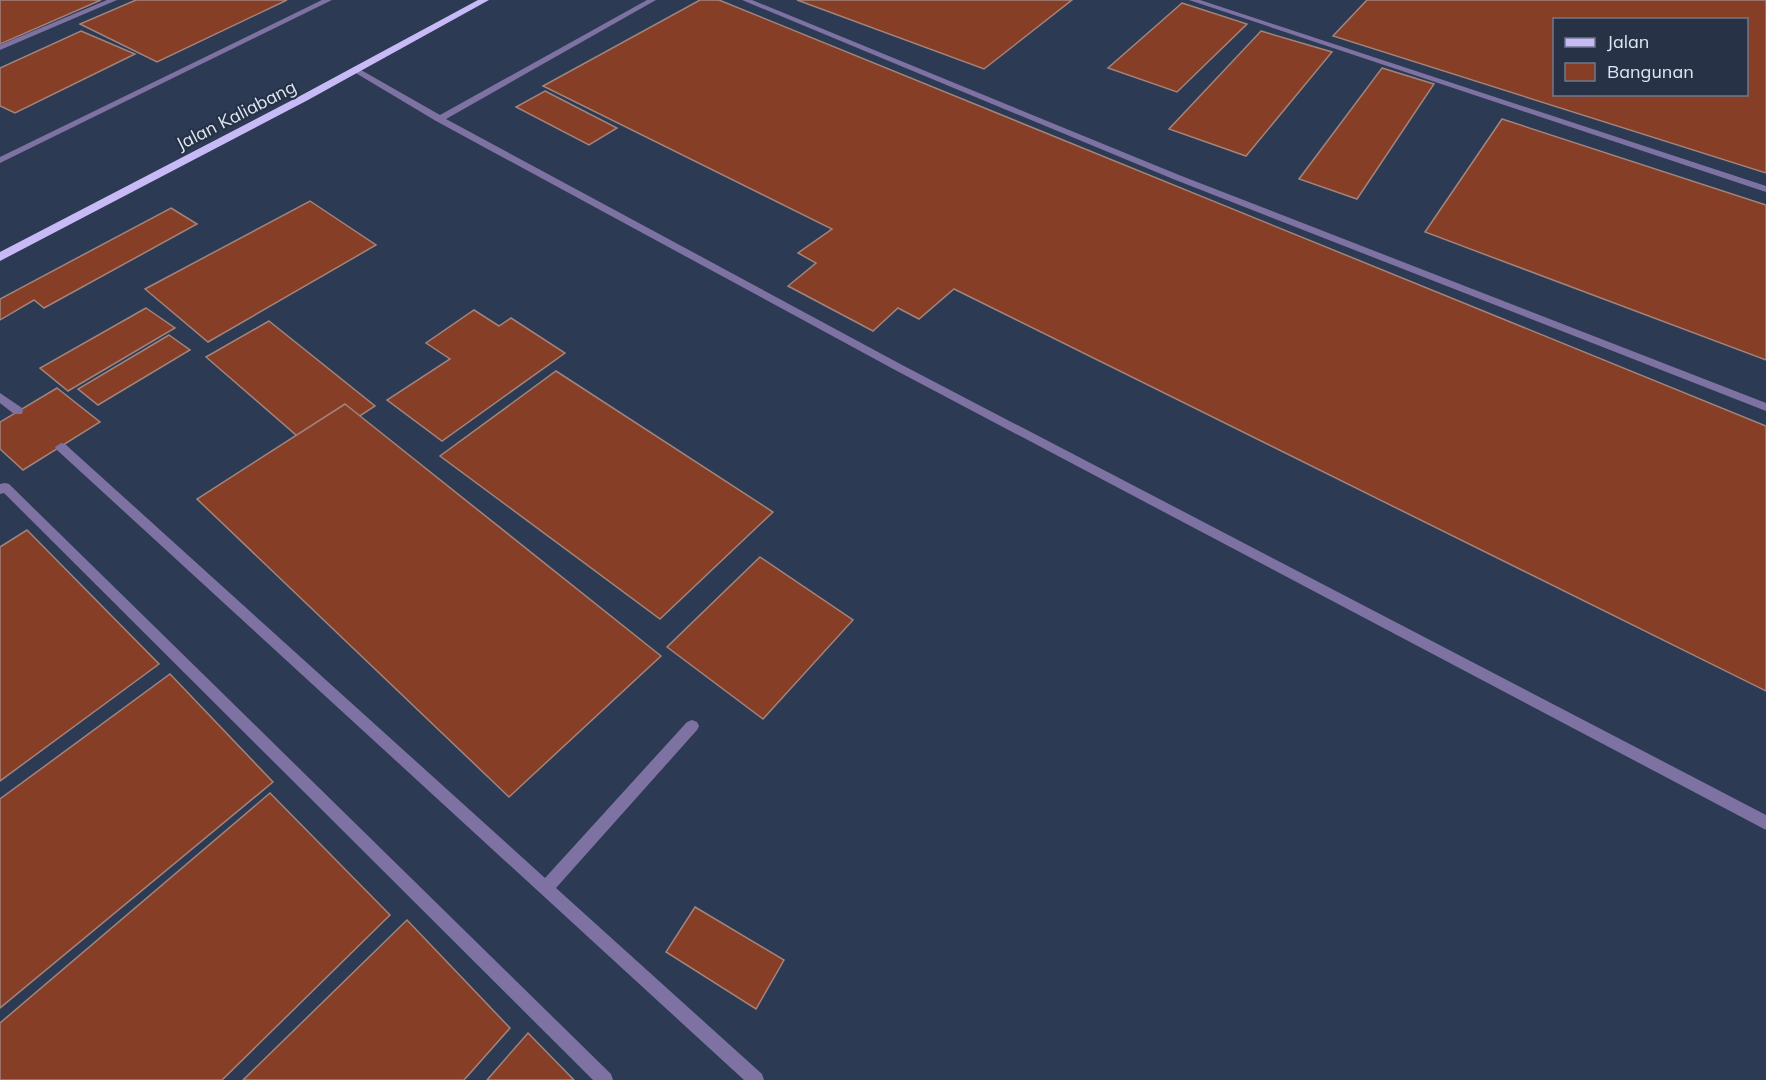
<svg xmlns="http://www.w3.org/2000/svg" width="1766" height="1080" viewBox="0 0 1766 1080" font-family="Mulish,sans-serif">
	<style>
		.built { fill: #2c3a54; fill-rule: evenodd }
		.building { fill: #873e27; stroke: #a2847b; stroke-width: 1.5; fill-rule: evenodd }
		.lines { fill: none; stroke-linecap: round; stroke-linejoin: round }
		.lane { fill: #7e72a3; fill-rule: evenodd }
		.primary { fill: #c8baf6; fill-rule: evenodd }
		.labels { text-anchor: middle; dominant-baseline: central; stroke-width: 4.5; stroke-linejoin: round; paint-order: stroke }
		.far-street-label { font-size: 18px; fill: #dfe7f4; stroke: #273246 }
	</style>
	<rect width="100%" height="100%" fill="#273246"/>
	<path class="built" d="M0 0H1766V1080H0ZM1554 20H1746V94H1554Z"/>
	<g class="building">
		<path d="M0 0H101L0 44Z"/>
		<path d="M136 0H287L157 62 80 24Z"/>
		<path d="M700 0H719L1766 426V691L954 289 919 319 898 308 873 331 788 286 816 263 798 253 832 229 543 86Z"/>
		<path d="M797 0H1072L984 69Z"/>
		<path d="M1367 0H1766V173L1333 36ZM1554 20H1746V94H1554Z"/>
		<path d="M1182 3 1247 24 1177 92 1108 68Z"/>
		<path d="M81 31 135 54 15 113 0 106V68Z"/>
		<path d="M1261 31 1332 52 1246 156 1169 129Z"/>
		<path d="M1382 68 1434 84 1357 199 1299 179Z"/>
		<path d="M545 91 617 128 589 145 516 107Z"/>
		<path d="M1502 119 1766 205V360L1425 232Z"/>
		<path d="M310 201 376 245 208 342 145 289Z"/>
		<path d="M171 208 197 224 44 308 34 300 0 320V299Z"/>
		<path d="M146 308 175 328 68 391 40 368Z"/>
		<path d="M474 310 499 326 511 318 565 353 442 441 387 400 450 359 426 343Z"/>
		<path d="M269 321 375 406 311 448 206 357Z"/>
		<path d="M169 335 190 350 98 405 78 389Z"/>
		<path d="M556 371 773 512 660 619 440 456Z"/>
		<path d="M57 388 100 422 23 470 0 449V422Z"/>
		<path d="M345 404 661 656 509 797 197 499Z"/>
		<path d="M27 530 159 664 0 781V547Z"/>
		<path d="M760 557 853 620 763 719 667 647Z"/>
		<path d="M170 674 273 782 0 1008V799Z"/>
		<path d="M270 793 390 915 222 1080H0V1023Z"/>
		<path d="M695 907 784 960 756 1009 666 952Z"/>
		<path d="M407 920 510 1028 464 1080H243Z"/>
		<path d="M528 1033 574 1080H487Z"/>
	</g>
	<g class="lines">
		<g class="lane">
			<path d="M107 0H117L0 50V45Z"/>
			<path d="M322 0H332L0 163V157Z"/>
			<path d="M647 0H656L446 119 904 366 1766 815V830L897 371 436 121 354 72 361 70 440 115Z"/>
			<path d="M742 0H752L1179 175 1766 403V411L1173 179Z"/>
			<path d="M1189 0H1200L1766 186V192Z"/>
			<path d="M0 393 22 408 23 411 22 414H14L0 403Z"/>
			<path d="M61 443 65 444 545 878 687 722 692 720 697 722 699 726 697 730 556 888 762 1074 764 1080H744L57 450 55 447Z"/>
			<path d="M5 483 9 484 611 1074 613 1080H593L4 493 0 494V484Z"/>
		</g>
		<path class="primary" d="M478 0H489L308 100 0 261V252L300 96Z"/>
	</g>
	<g class="labels">
		<g class="far-street-label">
			<text transform="translate(236 115) rotate(-27)">Jalan Kaliabang</text>
		</g>
	</g>
	<rect x="1553" y="18" width="195" height="78" fill="#273246" stroke="#717a8c" stroke-width="1.5"/>
	<rect x="1565" y="38" width="30" height="9" fill="#c8baf6" stroke="#717a8c" stroke-width="1.5"/>
	<text x="1607" y="48" font-size="18" fill="#dfe7f4">Jalan</text>
	<rect x="1565" y="63" width="30" height="18" fill="#873e27" stroke="#717a8c" stroke-width="1.5"/>
	<text x="1607" y="78" font-size="18" fill="#dfe7f4">Bangunan</text>
</svg>
